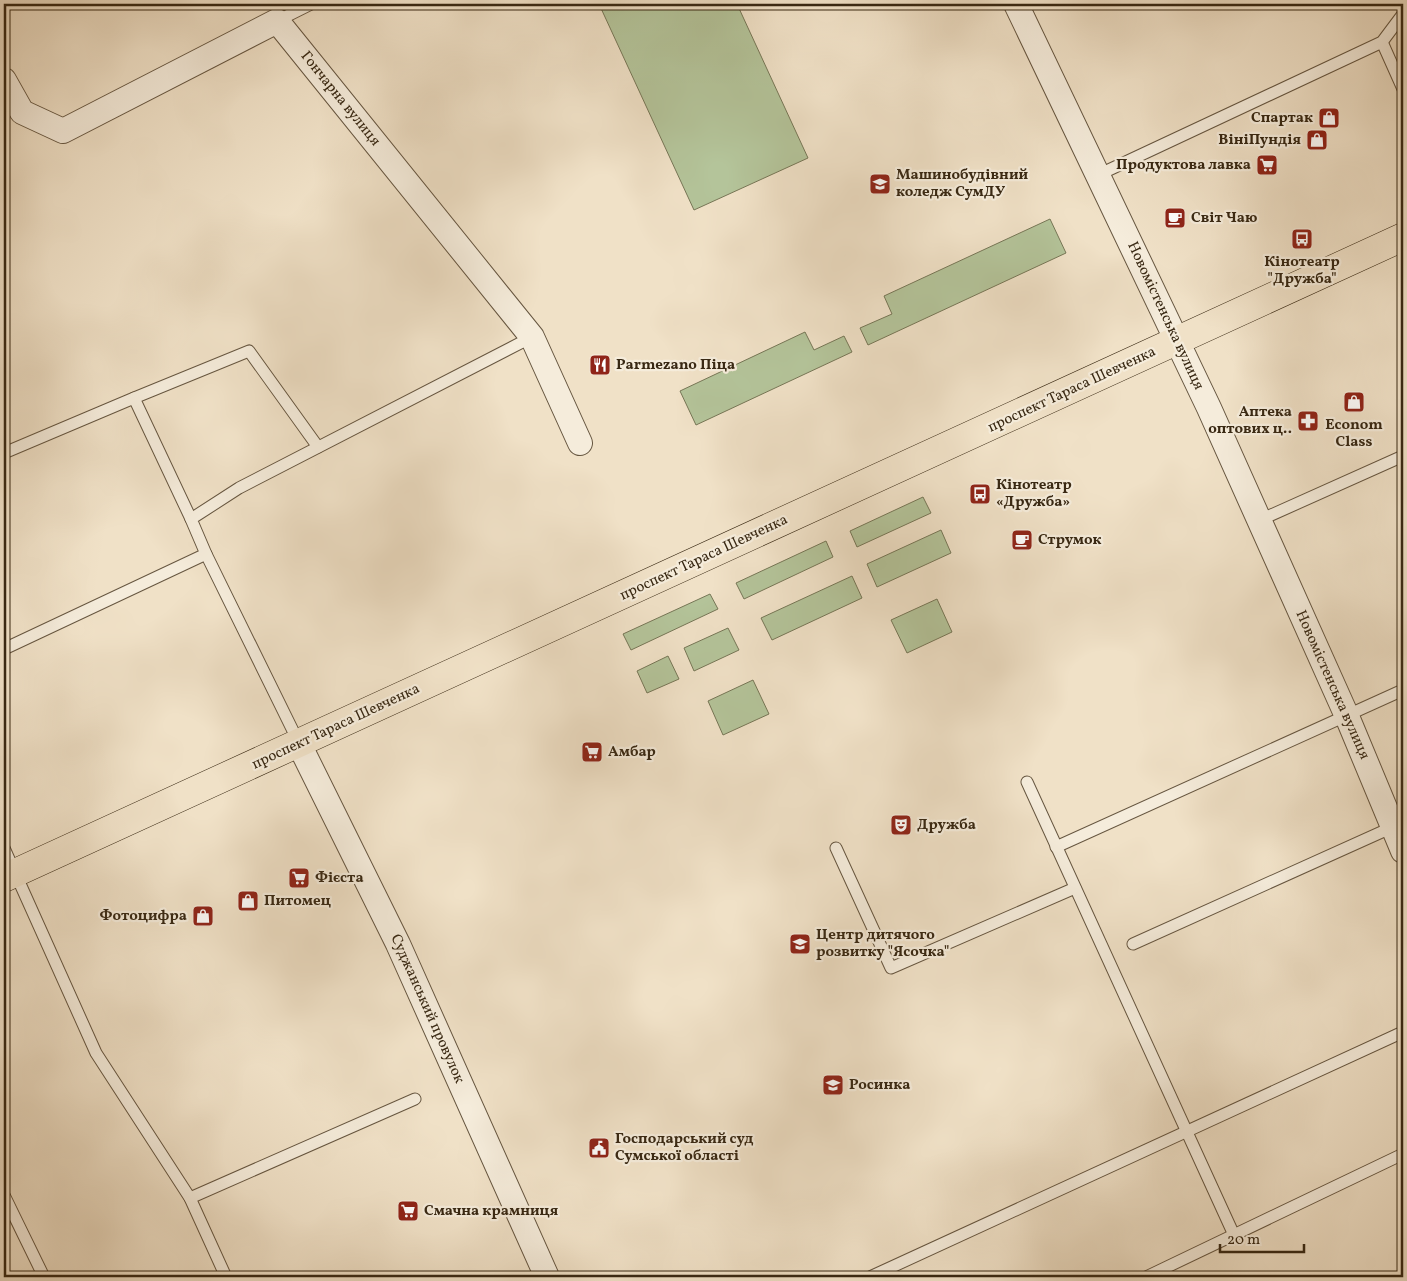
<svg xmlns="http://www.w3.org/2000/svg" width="1407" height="1281" viewBox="0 0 1407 1281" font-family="Vollkorn,serif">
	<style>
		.green { fill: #b4c49a; stroke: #767656 }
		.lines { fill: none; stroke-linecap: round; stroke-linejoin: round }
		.lane-casing { stroke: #665640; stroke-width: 13 }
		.street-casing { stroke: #665640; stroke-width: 26 }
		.primary-casing { stroke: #382813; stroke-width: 29 }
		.lane { stroke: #f5ecdb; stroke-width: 11 }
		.street { stroke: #f5ecdb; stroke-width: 24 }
		.primary { stroke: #f0e1c7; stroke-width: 28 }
		.labels { text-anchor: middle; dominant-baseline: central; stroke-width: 4.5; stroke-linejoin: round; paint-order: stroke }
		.street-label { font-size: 15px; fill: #382813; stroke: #f5ecdb }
		.poi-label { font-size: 15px; font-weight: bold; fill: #382813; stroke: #f5ecdb; text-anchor: start }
	</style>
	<rect width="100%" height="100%" fill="#f0e1c7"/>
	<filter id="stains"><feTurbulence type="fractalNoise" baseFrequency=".004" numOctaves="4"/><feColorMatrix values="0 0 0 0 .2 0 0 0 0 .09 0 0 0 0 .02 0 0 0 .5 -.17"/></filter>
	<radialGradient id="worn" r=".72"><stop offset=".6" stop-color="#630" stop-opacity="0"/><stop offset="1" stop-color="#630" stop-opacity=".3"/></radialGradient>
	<g class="green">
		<path d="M599 4H737L808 158 694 210Z"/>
		<path d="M1050 219 1066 253 868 345 860 328 892 314 884 296Z"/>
		<path d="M805 332 814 350 844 336 852 352 696 425 680 391Z"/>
		<path d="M923 497 931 513 857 547 850 531Z"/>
		<path d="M941 530 951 553 877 587 867 564Z"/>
		<path d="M826 541 833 557 744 599 736 583Z"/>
		<path d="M852 576 862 598 772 640 761 618Z"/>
		<path d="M710 594 718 609 631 650 623 634Z"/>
		<path d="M937 599 952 632 907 653 891 620Z"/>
		<path d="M728 628 739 650 694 671 684 648Z"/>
		<path d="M668 656 679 679 647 693 637 671Z"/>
		<path d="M753 680 769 714 723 735 708 701Z"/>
	</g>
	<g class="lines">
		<g class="lane-casing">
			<g id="lane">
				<path d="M277 21 311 4"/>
				<path d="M1382 42 1403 89"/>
				<path d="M1098 175 1382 42 1403 14"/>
				<path d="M134 398 249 351 318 447"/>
				<path d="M4 453 134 398 191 519"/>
				<path d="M1260 520 1403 456"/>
				<path d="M4 649 206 554"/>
				<path d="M299 743 206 554 191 519 239 488 532 337"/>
				<path d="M1027 782 1234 1235"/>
				<path d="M1056 847 1403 690"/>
				<path d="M4 848 96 1053 190 1198 226 1277"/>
				<path d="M836 848 891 968 1075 888"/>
				<path d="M1133 944 1395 826"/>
				<path d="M4 1195 44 1277"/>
				<path d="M190 1198 415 1099"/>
				<path d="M870 1277 1403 1032"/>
				<path d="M1146 1277 1403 1154"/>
			</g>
		</g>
		<g class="street-casing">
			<g id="street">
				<path d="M1016 4 1209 408 1346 714 1403 851"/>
				<path d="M4 80 22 112 63 131 277 21 532 337 580 443"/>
				<path d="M299 744 398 944 547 1277"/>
			</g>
		</g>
		<g class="primary-casing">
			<path id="primary" d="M4 878 1403 237"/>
		</g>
		<use href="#lane" class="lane"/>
		<use href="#street" class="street"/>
		<use href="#primary" class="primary"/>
	</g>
	<defs>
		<g id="shop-square" transform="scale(1.125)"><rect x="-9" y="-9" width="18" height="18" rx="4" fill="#8f2418" stroke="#f5ecdb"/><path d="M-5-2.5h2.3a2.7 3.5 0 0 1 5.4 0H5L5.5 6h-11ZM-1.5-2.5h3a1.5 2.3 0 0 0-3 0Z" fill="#fff"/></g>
		<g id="supermarket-square" transform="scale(1.125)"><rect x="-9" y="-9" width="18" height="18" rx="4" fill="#8f2418" stroke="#f5ecdb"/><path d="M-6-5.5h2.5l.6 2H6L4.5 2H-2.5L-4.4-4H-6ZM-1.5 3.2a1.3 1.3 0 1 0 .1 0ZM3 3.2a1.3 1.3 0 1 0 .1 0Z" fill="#fff"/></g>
		<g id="university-square" transform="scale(1.125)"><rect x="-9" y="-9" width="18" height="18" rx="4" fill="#8f2418" stroke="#f5ecdb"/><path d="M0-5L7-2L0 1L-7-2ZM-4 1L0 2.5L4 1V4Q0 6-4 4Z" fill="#fff"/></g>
		<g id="cafe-square" transform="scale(1.125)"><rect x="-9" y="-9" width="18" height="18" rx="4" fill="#8f2418" stroke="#f5ecdb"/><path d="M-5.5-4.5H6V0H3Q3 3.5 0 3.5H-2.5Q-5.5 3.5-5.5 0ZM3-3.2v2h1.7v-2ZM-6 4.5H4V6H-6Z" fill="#fff"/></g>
		<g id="bus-square" transform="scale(1.125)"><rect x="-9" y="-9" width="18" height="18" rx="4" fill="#8f2418" stroke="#f5ecdb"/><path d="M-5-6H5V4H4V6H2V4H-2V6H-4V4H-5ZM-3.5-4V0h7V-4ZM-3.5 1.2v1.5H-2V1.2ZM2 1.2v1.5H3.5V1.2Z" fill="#fff"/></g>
		<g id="restaurant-square" transform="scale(1.125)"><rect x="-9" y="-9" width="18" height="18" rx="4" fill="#8f2418" stroke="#f5ecdb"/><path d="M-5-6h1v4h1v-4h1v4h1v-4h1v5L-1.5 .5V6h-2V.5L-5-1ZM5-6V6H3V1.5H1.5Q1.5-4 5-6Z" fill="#fff"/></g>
		<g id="pharmacy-square" transform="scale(1.125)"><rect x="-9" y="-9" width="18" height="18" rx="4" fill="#8f2418" stroke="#f5ecdb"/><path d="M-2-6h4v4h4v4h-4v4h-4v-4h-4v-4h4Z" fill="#fff"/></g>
		<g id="theatre-square" transform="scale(1.125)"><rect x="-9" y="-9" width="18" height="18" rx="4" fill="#8f2418" stroke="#f5ecdb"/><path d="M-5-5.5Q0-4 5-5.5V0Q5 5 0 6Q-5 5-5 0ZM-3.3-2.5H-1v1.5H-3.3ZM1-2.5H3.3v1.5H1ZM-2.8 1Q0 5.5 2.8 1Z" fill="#fff"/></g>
		<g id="school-square" transform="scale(1.125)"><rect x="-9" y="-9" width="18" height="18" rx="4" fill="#8f2418" stroke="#f5ecdb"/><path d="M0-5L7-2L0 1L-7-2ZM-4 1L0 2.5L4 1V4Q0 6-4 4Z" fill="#fff"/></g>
		<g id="civic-square" transform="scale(1.125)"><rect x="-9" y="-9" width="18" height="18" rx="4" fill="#8f2418" stroke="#f5ecdb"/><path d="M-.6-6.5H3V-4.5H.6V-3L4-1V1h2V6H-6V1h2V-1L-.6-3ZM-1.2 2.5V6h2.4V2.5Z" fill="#fff"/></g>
	</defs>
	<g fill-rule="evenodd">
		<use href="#shop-square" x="1329" y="118"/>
		<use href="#shop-square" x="1317" y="140"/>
		<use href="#supermarket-square" x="1267" y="165"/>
		<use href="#university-square" x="880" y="184"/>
		<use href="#cafe-square" x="1175" y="218"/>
		<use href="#bus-square" x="1302" y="239"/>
		<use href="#restaurant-square" x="600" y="365"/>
		<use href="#shop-square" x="1354" y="402"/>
		<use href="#pharmacy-square" x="1308" y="421"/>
		<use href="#bus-square" x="980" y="494"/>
		<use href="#cafe-square" x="1022" y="540"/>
		<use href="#supermarket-square" x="592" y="752"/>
		<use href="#theatre-square" x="901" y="825"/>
		<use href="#supermarket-square" x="299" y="878"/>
		<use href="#shop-square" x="248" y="901"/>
		<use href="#shop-square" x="203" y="916"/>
		<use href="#school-square" x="800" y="944"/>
		<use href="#school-square" x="833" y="1085"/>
		<use href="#civic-square" x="599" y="1148"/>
		<use href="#supermarket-square" x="408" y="1211"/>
	</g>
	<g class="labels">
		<g class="street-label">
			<text transform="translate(340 99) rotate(51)">Гончарна вулиця</text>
			<text transform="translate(1165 316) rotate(65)">Новомістенська вулиця</text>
			<text transform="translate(1072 390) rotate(-25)">проспект Тараса Шевченка</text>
			<text transform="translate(704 558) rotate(-25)">проспект Тараса Шевченка</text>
			<text transform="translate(1332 685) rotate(66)">Новомістенська вулиця</text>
			<text transform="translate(336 727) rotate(-25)">проспект Тараса Шевченка</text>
			<text transform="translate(427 1009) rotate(66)">Суджанський провулок</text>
		</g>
		<g class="poi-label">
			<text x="1313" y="118" text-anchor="end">Спартак</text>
			<text x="1301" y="140" text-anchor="end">ВініПундія</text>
			<text x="1251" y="165" text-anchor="end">Продуктова лавка</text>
			<text x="896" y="175">Машинобудівний<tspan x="896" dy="17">коледж СумДУ</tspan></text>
			<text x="1191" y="218">Світ Чаю</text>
			<text x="1302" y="262" text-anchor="middle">Кінотеатр<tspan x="1302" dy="17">"Дружба"</tspan></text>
			<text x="616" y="365">Parmezano Піца</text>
			<text x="1292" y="412" text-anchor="end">Аптека<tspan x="1292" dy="17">оптових ц..</tspan></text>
			<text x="1354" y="425" text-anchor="middle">Econom<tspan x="1354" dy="17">Class</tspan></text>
			<text x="996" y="485">Кінотеатр<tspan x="996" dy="17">«Дружба»</tspan></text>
			<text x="1038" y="540">Струмок</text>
			<text x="608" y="752">Амбар</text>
			<text x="917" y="825">Дружба</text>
			<text x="315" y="878">Фієста</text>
			<text x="264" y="901">Питомец</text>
			<text x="187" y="916" text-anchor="end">Фотоцифра</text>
			<text x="816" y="935">Центр дитячого<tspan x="816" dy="17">розвитку "Ясочка"</tspan></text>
			<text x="849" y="1085">Росинка</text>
			<text x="615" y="1139">Господарський суд<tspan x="615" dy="17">Сумської області</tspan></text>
			<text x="424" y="1211">Смачна крамниця</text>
		</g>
	</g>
	<rect width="1407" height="1281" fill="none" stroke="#f0e1c7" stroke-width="20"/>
	<rect x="5" y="5" width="1397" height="1271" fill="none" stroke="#382813" stroke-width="2.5"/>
	<rect x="10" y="10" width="1387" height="1261" fill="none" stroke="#382813"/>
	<path d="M1220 1244v8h84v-8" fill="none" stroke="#382813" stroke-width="2.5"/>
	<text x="1227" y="1244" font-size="15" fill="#382813" stroke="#f5ecdb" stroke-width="4" paint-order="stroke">20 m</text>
	<rect width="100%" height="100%" filter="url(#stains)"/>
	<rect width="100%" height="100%" fill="url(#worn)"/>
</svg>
